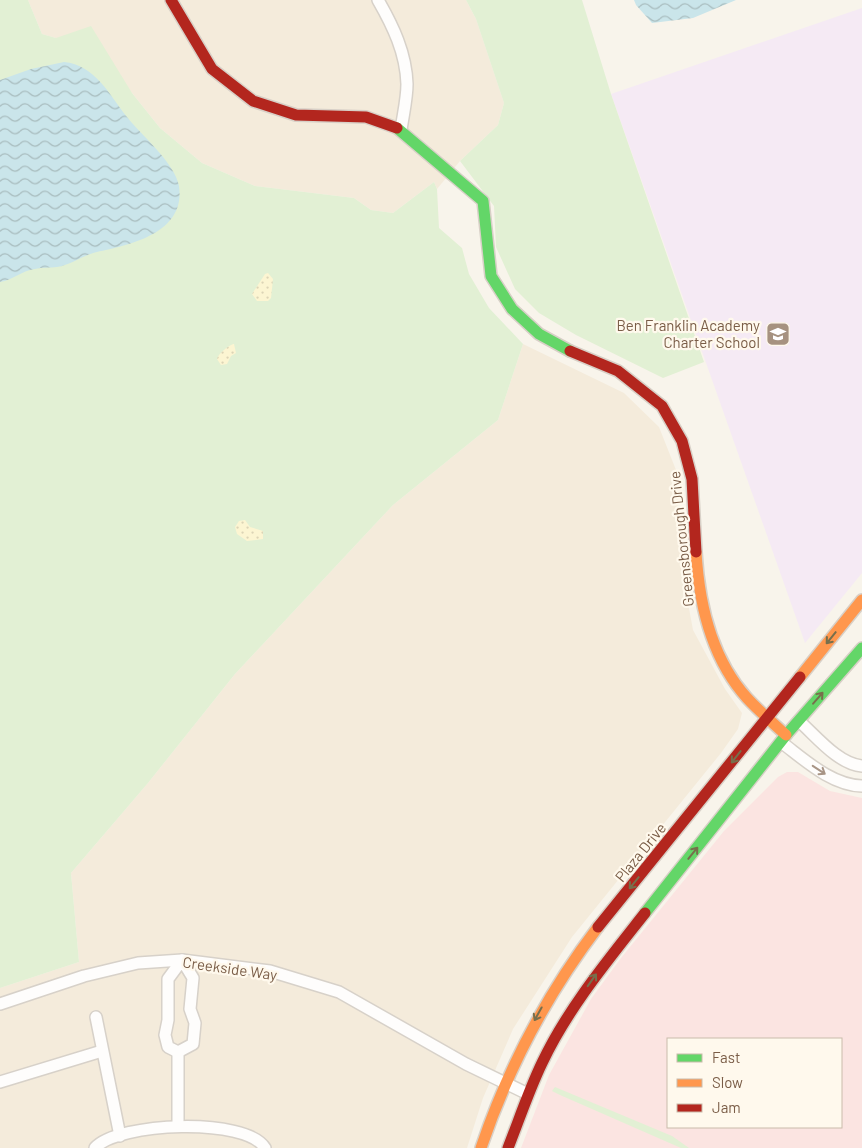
<svg xmlns="http://www.w3.org/2000/svg" width="862" height="1148" viewBox="0 0 862 1148" font-family="Barlow,sans-serif">
	<style>
		.residential { fill: #f4ebdb }
		.education { fill: #f5eaf4 }
		.medical { fill: #fbe4e1; fill-rule: evenodd }
		.grass { fill: #e2f0d4 }
		.sand { fill: url(#sand-dots) }
		.water { fill: url(#water-waves) }
		.lines { fill: none; stroke-linecap: round; stroke-linejoin: round }
		.street-casing { stroke: #d7d1c9; stroke-width: 14 }
		.fast-casing { stroke: #d8d0c7; stroke-width: 14 }
		.slow-casing { stroke: #d8d0c7; stroke-width: 14 }
		.jam-casing { stroke: #d8d0c7; stroke-width: 14 }
		.street { stroke: #fefdfc; stroke-width: 11 }
		.fast { stroke: #63d668; stroke-width: 11 }
		.slow { stroke: #ff974d; stroke-width: 11 }
		.jam { stroke: #b3261e; stroke-width: 11 }
		.oneway { stroke: #776f4c }
		.oneway2 { stroke: #a89586 }
		.labels { text-anchor: middle; dominant-baseline: central; stroke-width: 4.5; stroke-linejoin: round; paint-order: stroke }
		.poi-label { font-size: 15px; fill: #7a5d47; stroke: #fff9ed; text-anchor: end }
		.street-label { font-size: 15px; fill: #7a5d47; stroke: #fff9ed }
	</style>
	<defs>
		<pattern id="sand-dots" width="8" height="8" patternUnits="userSpaceOnUse" patternTransform="scale(1.25)"><rect width="8" height="8" fill="#fcf5d2"/><path d="M2 2h.1M6 6h.1" fill="none" stroke="#dcd4b6" stroke-width="1.8" stroke-linecap="round"/></pattern>
		<pattern id="water-waves" width="16" height="10" patternUnits="userSpaceOnUse" patternTransform="scale(1.25)"><rect width="16" height="10" fill="#cae5ea"/><path d="M0 5q4-4 8 0t8 0" fill="none" stroke="#a9bdbf"/></pattern>
	</defs>
	<rect width="100%" height="100%" fill="#f8f4eb"/>
	<g class="residential">
		<path d="M28 0H466L476 19 504 103 498 125 460 161 437 189 434 182 393 213 371 210 354 198 255 186 202 163 160 128 132 93 56 38 42 34Z"/>
		<path d="M523 344 624 393 659 427 676 470 681 565 693 630 725 689 742 713 738 729 721 753 572 937 513 1029 483 1098 467 1148H0V988L79 962 71 873 148 783 235 674 393 505 498 420Z"/>
	</g>
	<path class="education" d="M862 8V573L805 643 611 94Z"/>
	<path class="medical" d="M787 772H798L830 791 862 798V1148H521L549 1075 591 999 621 958 724 831 778 777ZM668 1039H841V1127H668Z"/>
	<g class="grass">
		<path d="M0 0H28L42 34 56 38 91 26 132 93 160 128 202 163 255 186 354 198 371 210 393 213 434 182 437 189 439 228 462 248 469 274 489 308 523 344 498 420 393 505 235 674 148 783 71 873 79 962 0 988Z"/>
		<path d="M466 0H582L611 94 704 362 663 378 576 335 539 313 515 289 496 247 494 206 460 161 498 125 504 103 476 19Z"/>
		<path d="M555 1087 672 1136 689 1148H681L560 1095 552 1091Z"/>
	</g>
	<g class="sand">
		<path d="M268 273 273 279 271 298 268 301H257L252 294 265 274Z"/>
		<path d="M234 344 236 353 231 356 227 364 221 365 217 359C218 354 230 344 234 344Z"/>
		<path d="M245 520 250 527 263 531V539L247 541 237 534 235 527 239 521Z"/>
	</g>
	<g class="water">
		<path d="M634 0H736L693 18 652 23 636 5Z"/>
		<path d="M64 62C95 65 109 94 127 117 142 136 175 163 179 186 186 233 130 245 97 252 83 255 71 265 57 267 50 268 42 267 35 269 21 271 13 280 0 282V80L31 69Z"/>
	</g>
	<g class="lines">
		<g class="street-casing">
			<g id="street">
				<path d="M378 0C393 26 406 53 407 84 407 99 403 115 401 130"/>
				<path d="M799 721C816 736 838 764 862 766"/>
				<path d="M781 742C805 760 831 785 862 786"/>
				<path d="M182 960 193 978 190 1009 195 1023 193 1044 178 1052 168 1047 165 1035 168 1020V979Z"/>
				<path d="M0 1004 84 976 138 963 182 960 270 971 339 992 466 1064 528 1094"/>
				<path d="M96 1017 120 1136"/>
				<path d="M0 1082 102 1051"/>
				<path d="M178 1126V1052"/>
				<path d="M95 1148C118 1122 246 1117 265 1148"/>
			</g>
		</g>
		<g class="fast-casing">
			<g id="fast">
				<path d="M397 128 483 201 491 276 512 309 539 334 570 351"/>
				<path d="M645 913 786 735 862 648"/>
			</g>
		</g>
		<g class="slow-casing">
			<g id="slow">
				<path d="M696 552C699 604 711 658 747 698 759 711 773 723 786 735"/>
				<path d="M800 677 862 600"/>
				<path d="M481 1148C508 1068 547 994 598 927"/>
			</g>
		</g>
		<g class="jam-casing">
			<g id="jam">
				<path d="M171 0 212 69 253 101 296 115 366 117 397 128"/>
				<path d="M570 351 618 371 662 406 682 441 692 479 696 552"/>
				<path d="M598 927 800 677"/>
				<path d="M508 1148C519 1120 529 1090 542 1063 568 1008 608 960 645 913"/>
			</g>
		</g>
		<use href="#street" class="street"/>
		<use href="#fast" class="fast"/>
		<use href="#slow" class="slow"/>
		<use href="#jam" class="jam"/>
	</g>
	<defs><path id="oneway-shaft" d="M-6 0H5M1.5-3L5.5 0L1.5 3" fill="none" stroke-width="1.6" stroke-linecap="round" stroke-linejoin="round" transform="scale(1.25)"/></defs>
	<g class="oneway">
		<use href="#oneway-shaft" transform="translate(831 638) rotate(129)"/>
		<use href="#oneway-shaft" transform="translate(818 698) rotate(-49)"/>
		<use href="#oneway-shaft" transform="translate(736 757) rotate(128)"/>
		<use href="#oneway-shaft" transform="translate(693 853) rotate(-51)"/>
		<use href="#oneway-shaft" transform="translate(634 883) rotate(129)"/>
		<use href="#oneway-shaft" transform="translate(592 980) rotate(-55)"/>
		<use href="#oneway-shaft" transform="translate(538 1014) rotate(119)"/>
	</g>
	<use class="oneway2" href="#oneway-shaft" transform="translate(819 770) rotate(33)"/>
	<defs>
		<g id="school-square" transform="scale(1.25)"><rect x="-9" y="-9" width="18" height="18" rx="4" fill="#a69280" stroke="#fff9ed"/><path d="M0-5L7-2L0 1L-7-2ZM-4 1L0 2.5L4 1V4Q0 6-4 4Z" fill="#fff"/></g>
	</defs>
	<g fill-rule="evenodd">
		<use href="#school-square" x="778" y="334"/>
	</g>
	<g class="labels">
		<g class="poi-label">
			<text x="760" y="325">Ben Franklin Academy<tspan x="760" dy="17">Charter School</tspan></text>
		</g>
		<g class="street-label">
			<text transform="translate(681 539) rotate(-96)">Greensborough Drive</text>
			<text transform="translate(640 852) rotate(-51)">Plaza Drive</text>
			<text transform="translate(230 968) rotate(8)">Creekside Way</text>
		</g>
	</g>
	<rect x="667" y="1038" width="175" height="90" fill="#fff9ed" stroke="#cabbab"/>
	<rect x="677" y="1054" width="25" height="8" fill="#63d668" stroke="#cabbab"/>
	<text x="712" y="1063" font-size="15" fill="#7a5d47">Fast</text>
	<rect x="677" y="1079" width="25" height="8" fill="#ff974d" stroke="#cabbab"/>
	<text x="712" y="1088" font-size="15" fill="#7a5d47">Slow</text>
	<rect x="677" y="1104" width="25" height="8" fill="#b3261e" stroke="#cabbab"/>
	<text x="712" y="1113" font-size="15" fill="#7a5d47">Jam</text>
</svg>
